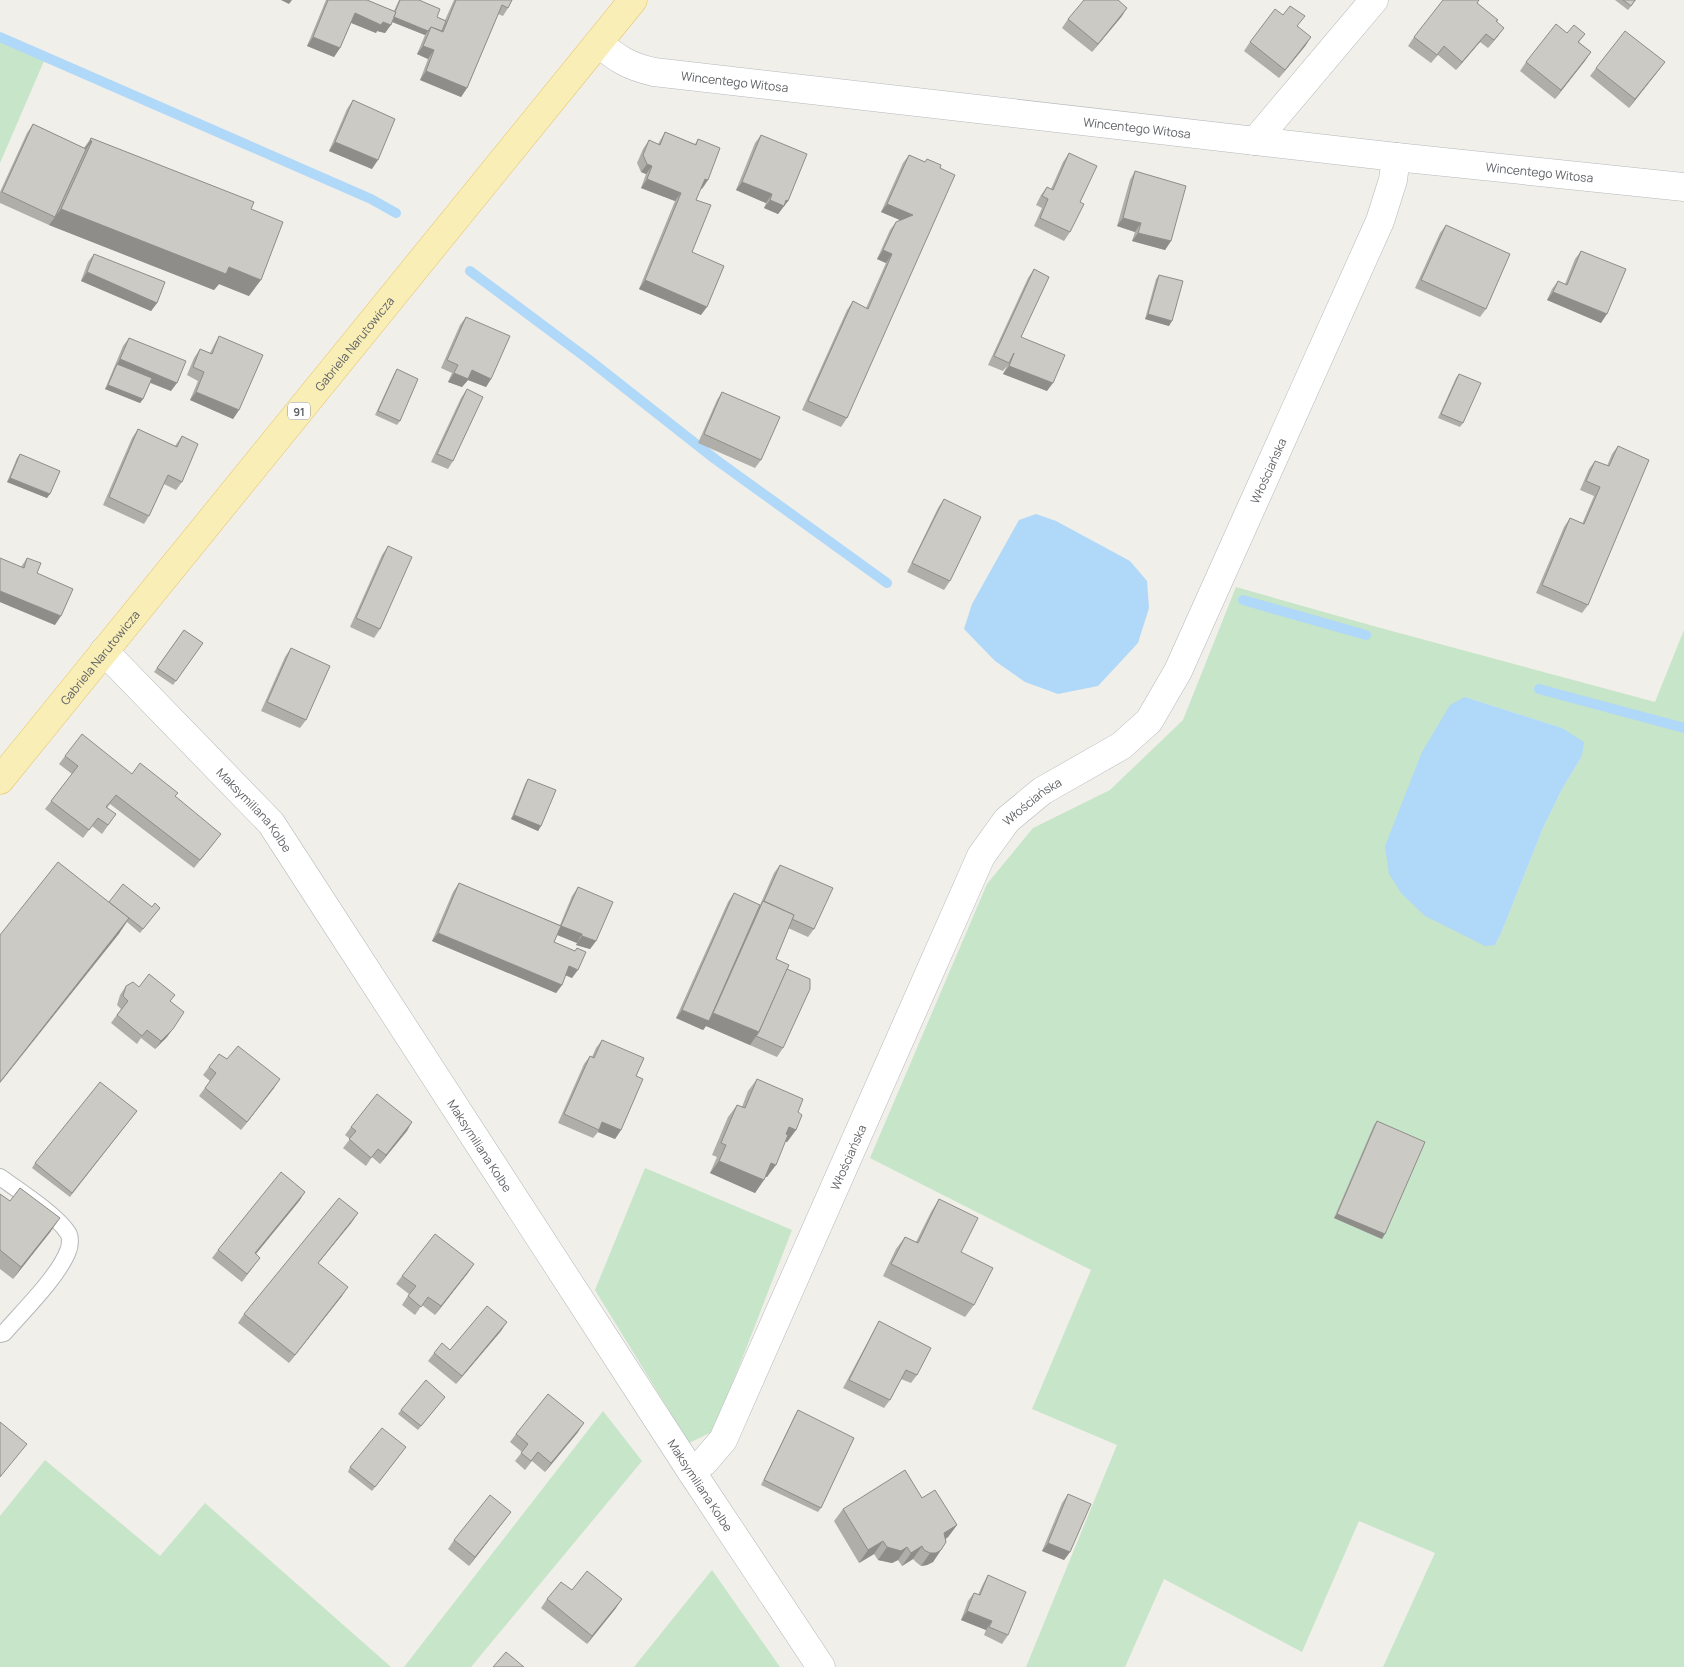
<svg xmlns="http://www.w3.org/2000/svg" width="1684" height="1667" viewBox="0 0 1684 1667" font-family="Manrope,sans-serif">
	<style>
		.green { fill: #c7e5c8; fill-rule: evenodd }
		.water { fill: #b0d8f9 }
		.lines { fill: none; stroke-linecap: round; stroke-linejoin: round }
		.stream { stroke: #b0d8f9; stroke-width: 10 }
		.lane-casing { stroke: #b5b8bb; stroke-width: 18 }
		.street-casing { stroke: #b5b8bb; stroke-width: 29 }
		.primary-casing { stroke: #e7c56b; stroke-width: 29 }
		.lane { stroke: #fff; stroke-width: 16 }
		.street { stroke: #fff; stroke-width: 28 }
		.primary { stroke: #f9eeb5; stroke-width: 28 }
		.wall { fill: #afaea9 }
		.shaded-wall { fill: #8f8d8a }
		.building { fill: #cccac5; stroke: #8f8d8a }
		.labels { text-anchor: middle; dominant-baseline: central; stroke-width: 5; stroke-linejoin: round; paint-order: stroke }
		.shield { fill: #fff; stroke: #909295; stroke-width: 1 }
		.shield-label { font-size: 11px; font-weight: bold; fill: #606367 }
		.street-label { font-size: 12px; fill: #606367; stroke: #fff }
	</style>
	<rect width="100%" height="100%" fill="#f0efe9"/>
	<g class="green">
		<path d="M0 34 47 54 0 163Z"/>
		<path d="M1236 587 1377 627 1655 702 1684 630V1667H1383L1435 1553 1359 1521 1302 1652 1164 1579 1125 1667H1026L1117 1445 1032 1409 1091 1270 870 1158 987 884 1033 828 1110 790 1183 720ZM1465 697 1562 728 1582 756 1562 789 1543 828 1502 931 1495 945Z"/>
		<path d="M645 1168 792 1230 714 1431 689 1443 595 1290Z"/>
		<path d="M603 1411 642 1461 471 1667H404Z"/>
		<path d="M45 1460 160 1556 205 1503 391 1667H0V1516Z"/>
		<path d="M712 1570 780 1667H634Z"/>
	</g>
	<g class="water">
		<path d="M1036 514 1056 521 1130 561 1147 581 1149 608 1138 643 1098 686 1058 694 1025 682 995 661 964 629 972 604 1019 520Z"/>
		<path d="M1465 697 1562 728 1584 742 1582 756 1562 789 1543 828 1502 931 1495 945 1485 946 1425 916 1401 893 1389 874 1385 846 1422 752 1450 705Z"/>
	</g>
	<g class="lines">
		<g class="stream">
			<path d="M0 37 371 199 396 213"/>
			<path d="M470 271 588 359 715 459 887 583"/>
			<path d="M1243 600 1366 635"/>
			<path d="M1539 689 1684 728"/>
		</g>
		<g class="lane-casing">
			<path id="lane" d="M0 1177C18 1190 57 1215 68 1233 71 1237 70 1247 68 1251 58 1277 23 1311 4 1333L0 1334"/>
		</g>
		<g class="street-casing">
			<g id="street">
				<path id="s1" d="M598 43C618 59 628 66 654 72L1396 157 1684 187"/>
				<path d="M1255 141 1374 0"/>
				<path id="s2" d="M104 651 271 823 691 1471 821 1667"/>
				<path id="s3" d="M691 1471 704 1462 723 1440 981 856 1007 820 1042 791 1121 746 1149 721 1178 671 1380 221 1393 180 1396 157"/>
			</g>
		</g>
		<g class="primary-casing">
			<g id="primary">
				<path id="s4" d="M0 780 633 0"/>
			</g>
		</g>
		<use href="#lane" class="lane"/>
		<use href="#street" class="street"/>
		<use href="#primary" class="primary"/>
	</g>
	<g class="wall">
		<path d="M326 0H367L394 11 399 0H419L437 17 445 20 454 0H512L508 8 503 16 498 14 467 88 461 97 420 80 428 59 417 54 425 35 392 22 385 33 377 31 376 33 351 23 340 48 334 57 307 46Z"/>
		<path d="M1615 0H1636L1628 10Z"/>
		<path d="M1477 3 1497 21 1498 36 1488 48 1480 42 1456 70 1438 55 1431 63 1408 46 1414 37Z"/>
		<path d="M1122 16 1092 52 1062 28 1068 19Z"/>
		<path d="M1298 26 1306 45 1279 78 1244 51 1250 42Z"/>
		<path d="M1567 33 1585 34 1579 42 1591 52 1555 99 1520 71 1526 62Z"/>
		<path d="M1665 62 1629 108 1590 76 1596 68Z"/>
		<path d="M353 100 372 169 329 151 347 109Z"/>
		<path d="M33 124 84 148 91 138 251 209 249 296 219 284 214 290 49 225 0 203V192L27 133Z"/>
		<path d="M665 132 695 144 698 139 702 189 701 188 696 200 692 252 701 315 639 289 675 201 641 188 646 174 641 172 637 163 643 149 649 140 658 144Z"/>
		<path d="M761 135 788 201 778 214 764 208 766 203 736 190 755 143Z"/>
		<path d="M1069 153 1080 202 1070 232 1064 241 1034 226 1042 208 1036 205 1041 195 1047 187 1051 189 1063 162Z"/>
		<path d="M909 155 925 162 847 418 841 427 802 410 847 310 853 301 866 308 886 263 877 259 890 230 896 222 900 220 881 212 903 163Z"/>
		<path d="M1135 171 1171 241 1165 250 1132 241 1135 232 1117 226 1130 180Z"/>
		<path d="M1446 225 1486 309 1480 317 1415 288 1440 233Z"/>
		<path d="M1581 251 1601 323 1547 300 1552 289 1558 281 1565 284 1575 259Z"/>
		<path d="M94 254 157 303 151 311 81 281 88 262Z"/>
		<path d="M1034 269 1021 337 1047 391 1003 374 1007 366 1003 371 988 365 1028 278Z"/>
		<path d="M1159 275 1169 326 1145 319 1156 279Z"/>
		<path d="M466 317 491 379 486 387 468 380 462 387 448 382 452 373 441 368 460 325Z"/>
		<path d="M219 336 239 410 233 419 190 400 198 381 187 375 194 358 200 349 210 353 214 345Z"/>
		<path d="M129 338 171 391 150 383 143 399 140 403 105 389 123 346Z"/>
		<path d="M397 369 400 421 397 425 375 415 394 374Z"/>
		<path d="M1459 374 1463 423 1460 427 1438 418 1456 378Z"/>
		<path d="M467 389 453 461 448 469 431 462 461 398Z"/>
		<path d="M722 392 761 460 755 468 698 443 717 400Z"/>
		<path d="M138 429 175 446 182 436V482L176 490 164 484 149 516 144 524 103 505 132 438Z"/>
		<path d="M1618 446 1588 605 1582 613 1536 593 1564 527 1570 518 1582 524 1594 496 1580 490 1589 469 1595 461 1607 466 1612 454Z"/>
		<path d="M20 454 47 498 7 482 17 458Z"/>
		<path d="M944 499 950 581 944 590 907 572 938 508Z"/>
		<path d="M388 546 380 629 374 638 350 627 382 555Z"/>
		<path d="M0 558 21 567 27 558 37 573 55 625 0 602Z"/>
		<path d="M184 630 203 643 173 685 154 672Z"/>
		<path d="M291 648 306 720 300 728 261 711 285 657Z"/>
		<path d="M65 756 132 774 175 796 215 842 194 868 110 804 107 808 116 814 102 834 92 826 83 838 45 809 72 774 59 764Z"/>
		<path d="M528 779 541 826 538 831 511 819 525 784Z"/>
		<path d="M780 865 814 929 808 937 788 928 776 959 787 969 783 1048 777 1057 706 1026 703 1030 676 1018 728 902 734 893 760 905 774 873Z"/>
		<path d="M459 883 560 925 572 896 578 887 596 941 590 949 576 945 577 943 557 935 554 942 575 951 577 948 572 978 565 975 562 985 556 993 432 941 453 892Z"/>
		<path d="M109 902 152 907 160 908 140 933 127 922 118 935Z"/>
		<path d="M126 986 139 987 171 1001 167 1037 155 1049 141 1038 137 1044 111 1023 121 1009 117 1005 120 995Z"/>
		<path d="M602 1040 636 1076 621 1130 615 1139 598 1132 593 1138 558 1123 584 1064 590 1056 592 1057 596 1048Z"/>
		<path d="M227 1059 274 1088 241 1130 199 1096 210 1081 203 1075 209 1067Z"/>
		<path d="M757 1079 798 1112 796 1130 787 1142H785L767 1177H765L755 1193 710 1173 717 1157 712 1155 728 1117 737 1105 742 1107 748 1091Z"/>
		<path d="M137 1111 70 1197 32 1168 35 1163Z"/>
		<path d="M1377 1121 1382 1239 1334 1218 1374 1125Z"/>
		<path d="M412 1122 380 1164 372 1157 366 1166 343 1148 350 1139 345 1135 351 1127Z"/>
		<path d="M0 1194 51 1231 13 1279 0 1269Z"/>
		<path d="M939 1199 974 1305 965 1317 883 1276 896 1249 905 1237 916 1242 931 1212Z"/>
		<path d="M300 1200 256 1254 254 1266 242 1282 212 1258 218 1250Z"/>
		<path d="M352 1222 318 1263 342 1296 289 1363 238 1323 244 1314Z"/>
		<path d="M474 1264 435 1315 422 1305 415 1315 402 1305 409 1294 396 1284 402 1276Z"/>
		<path d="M879 1321 917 1375 911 1383 901 1379 890 1400 884 1408 843 1388 874 1330Z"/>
		<path d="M501 1331 456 1384 428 1361 434 1353 450 1350Z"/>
		<path d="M445 1397 418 1430 398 1414 401 1410Z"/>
		<path d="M798 1410 821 1508 818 1512 761 1485 795 1415Z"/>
		<path d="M578 1432 545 1472 532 1461 525 1470 515 1461 522 1452 510 1442 516 1434Z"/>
		<path d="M403 1451 372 1491 348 1472 350 1467Z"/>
		<path d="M1068 1494 1070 1552 1064 1560 1042 1551 1062 1503Z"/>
		<path d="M922 1498 957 1525 948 1537 946 1539 941 1550 933 1562 927 1565 921 1566 916 1562 913 1559 902 1566 898 1560 892 1563 878 1560 874 1554 859 1563 834 1521 843 1509Z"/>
		<path d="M511 1512 469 1566 448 1549 454 1540Z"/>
		<path d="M988 1575 1008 1635 1002 1644 984 1635 986 1630 961 1620 968 1601 974 1593 978 1595 983 1584Z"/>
		<path d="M572 1590 616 1608 587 1644 541 1608 547 1599Z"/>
	</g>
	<g class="shaded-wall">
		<path d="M281 0H292L289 4Z"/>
		<path d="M1127 8 1122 16 1092 52 1098 44Z"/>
		<path d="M355 13 391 25 385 33 377 31 376 33 349 22Z"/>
		<path d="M393 16 428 31 425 35 390 21Z"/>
		<path d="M1504 28 1498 36 1488 48 1494 40Z"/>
		<path d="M1486 34 1480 42 1456 70 1462 62Z"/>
		<path d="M313 37 340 48 334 57 307 46Z"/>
		<path d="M1311 37 1306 45 1279 78 1285 70Z"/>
		<path d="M423 46 434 50 428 59 417 54Z"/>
		<path d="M1591 52 1585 61 1555 99 1561 90Z"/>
		<path d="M1665 62 1659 70 1629 108 1635 99Z"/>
		<path d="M426 71 467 88 461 97 420 80Z"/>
		<path d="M90 141H92L80 158 78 157Z"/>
		<path d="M335 142 378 160 372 169 329 151Z"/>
		<path d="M647 164 652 166 646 174 641 172Z"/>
		<path d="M647 179 681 193 675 201 641 188Z"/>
		<path d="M705 179 708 180 702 189 699 187Z"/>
		<path d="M742 182 772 194 766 203 736 190Z"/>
		<path d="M770 200H786L788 201 778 214 764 208Z"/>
		<path d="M887 204 913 215 907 223 881 212Z"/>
		<path d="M61 209 229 267 261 280 249 296 219 284 214 290 49 225Z"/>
		<path d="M1123 218 1141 223 1135 232 1117 226Z"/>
		<path d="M1138 233 1171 241 1165 250 1132 241Z"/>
		<path d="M883 250 892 254 886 263 877 259Z"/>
		<path d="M87 272 157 303 151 311 81 281Z"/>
		<path d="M645 280 707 307 701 315 639 289Z"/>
		<path d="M1553 292 1607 314 1601 323 1547 300Z"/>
		<path d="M1148 314 1172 321 1169 326 1145 319Z"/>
		<path d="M120 359 177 383 171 391 115 368Z"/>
		<path d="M1009 366 1053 383 1047 391 1003 374Z"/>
		<path d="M472 370 491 379 486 387 468 380 462 387 448 382 454 373Z"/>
		<path d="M108 385 143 399 140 403 105 389Z"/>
		<path d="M196 392 239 410 233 419 190 400Z"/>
		<path d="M10 478 50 494 47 498 7 482Z"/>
		<path d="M0 591 61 616 55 625 0 602Z"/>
		<path d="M514 815 541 826 538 831 511 819Z"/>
		<path d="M129 918 118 935 0 1083V1082Z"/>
		<path d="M561 926 582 934 577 943 555 934Z"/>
		<path d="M438 933 562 985 556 993 432 941Z"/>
		<path d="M582 936 596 941 590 949 576 945Z"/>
		<path d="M569 966 578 970 572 978 563 974Z"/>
		<path d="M682 1010 708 1021 713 1013 759 1032 750 1045 706 1026 703 1030 676 1018Z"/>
		<path d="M173 1029 167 1037 155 1049 161 1041Z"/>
		<path d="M280 1079 274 1088 241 1130 247 1122Z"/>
		<path d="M412 1122 407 1131 380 1164 386 1155Z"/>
		<path d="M602 1122 621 1130 615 1139 598 1132Z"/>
		<path d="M789 1127 796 1130 787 1142 780 1140Z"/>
		<path d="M719 1161 764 1180 755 1193 710 1173Z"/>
		<path d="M771 1163 776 1165 767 1177 762 1176Z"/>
		<path d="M305 1192 300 1200 249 1262 255 1253Z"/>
		<path d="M358 1213 352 1222 312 1271 318 1263Z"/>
		<path d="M1337 1214 1385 1234 1382 1239 1334 1218Z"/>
		<path d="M60 1218 51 1231 13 1279 21 1267Z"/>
		<path d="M474 1264 468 1273 435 1315 441 1306Z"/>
		<path d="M348 1287 342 1296 289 1363 295 1355Z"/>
		<path d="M507 1322 501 1331 456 1384 462 1376Z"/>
		<path d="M584 1423 578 1432 545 1472 551 1463Z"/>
		<path d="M511 1512 505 1520 469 1566 475 1557Z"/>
		<path d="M957 1525 948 1537 935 1545 944 1533Z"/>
		<path d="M883 1541 874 1554 859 1563 868 1550Z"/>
		<path d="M1048 1543 1070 1552 1064 1560 1042 1551Z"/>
		<path d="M922 1546 913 1559 902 1566 911 1553Z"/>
		<path d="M887 1547H907L898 1560 892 1563 878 1560Z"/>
		<path d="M941 1550 933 1562 927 1565 921 1566 930 1553Z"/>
		<path d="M622 1599 616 1608 587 1644 592 1636Z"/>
		<path d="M967 1611 992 1621 986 1630 961 1620Z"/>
	</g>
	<g class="building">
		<path d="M328 0H367L396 12 391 25 383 22 381 25 355 13 340 48 313 37Z"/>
		<path d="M400 0H419L440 9 437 17 446 21 442 31 431 27 428 31 394 17 396 12H395Z"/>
		<path d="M456 0H512L508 8 502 5 467 88 426 71 434 50 423 46 431 27 443 32Z"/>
		<path d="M1084 0H1118L1127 8 1098 44 1068 19Z"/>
		<path d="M1443 0H1479L1477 3 1498 20 1496 21 1504 28 1494 40 1486 34 1462 62 1444 46 1437 55 1414 37Z"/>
		<path d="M1623 0H1635L1631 6Z"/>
		<path d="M1290 6 1305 16 1297 26 1311 37 1285 70 1250 42 1275 9 1283 15Z"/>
		<path d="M1556 24 1567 33 1574 25 1585 34 1578 42 1591 52 1561 90 1526 62Z"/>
		<path d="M1625 31 1665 62 1635 99 1596 68Z"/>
		<path d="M353 100 395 119 378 160 335 142Z"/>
		<path d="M33 124 86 149 55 217 2 192Z"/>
		<path d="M665 132 696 145 698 139 720 148 708 180 705 179 696 200 711 205 692 252 724 266 707 307 645 280 681 193 647 179 652 166 647 164 643 155 649 140 660 145Z"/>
		<path d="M761 135 807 154 788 201 786 200 784 206 770 200 772 194 742 182Z"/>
		<path d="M91 138 254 202 251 209 283 222 261 280 229 267 226 274 61 209 92 141H90Z"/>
		<path d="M1069 153 1097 166 1080 202 1084 204 1070 232 1040 218 1048 199 1042 196 1047 187 1053 190Z"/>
		<path d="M909 155 925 162 927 159 941 165 940 168 955 175 847 418 808 401 853 301 868 309 892 254 883 250 896 222 913 215 887 204Z"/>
		<path d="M1135 171 1186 186 1171 241 1138 233 1141 223 1123 218Z"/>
		<path d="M1446 225 1510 254 1486 309 1421 280Z"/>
		<path d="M1581 251 1626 269 1607 314 1553 292 1558 281 1567 285Z"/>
		<path d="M94 254 165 282 157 303 87 272Z"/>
		<path d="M1034 269 1049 277 1021 337 1065 355 1053 383 1009 366 1014 353 1009 363 994 356Z"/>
		<path d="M1159 275 1183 281 1172 321 1148 314Z"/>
		<path d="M466 317 510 336 491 379 472 370 468 379 454 373 458 365 447 360Z"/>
		<path d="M219 336 263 355 239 410 196 392 204 372 193 367 200 349 212 354Z"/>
		<path d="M129 338 186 361 177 383 120 359Z"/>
		<path d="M117 364 152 378 143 399 108 385Z"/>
		<path d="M397 369 418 379 400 421 378 411Z"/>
		<path d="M1459 374 1481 383 1463 423 1441 414Z"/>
		<path d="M467 389 483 397 453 461 437 454Z"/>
		<path d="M722 392 780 417 761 460 704 434Z"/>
		<path d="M138 429 177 447 182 436 198 444 182 482 168 475 149 516 109 497Z"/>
		<path d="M1618 446 1649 460 1588 605 1542 585 1570 518 1584 524 1600 487 1586 481 1595 461 1609 466Z"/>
		<path d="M20 454 60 471 50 494 10 478Z"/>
		<path d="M944 499 981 517 950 581 912 563Z"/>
		<path d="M388 546 412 557 380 629 356 618Z"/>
		<path d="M0 558 24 568 27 558 41 563 37 573 73 589 61 616 0 591Z"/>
		<path d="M184 630 203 643 176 681 157 668Z"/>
		<path d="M291 648 330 666 306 720 267 702Z"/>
		<path d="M82 734 132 774 140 763 178 793 175 796 221 834 200 860 116 795 106 807 116 814 108 825 98 818 89 830 51 801 78 766 65 756Z"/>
		<path d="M528 779 556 790 541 826 514 815Z"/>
		<path d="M58 862 129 918 0 1082V935Z"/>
		<path d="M780 865 833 888 814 929 792 919 794 915 764 901Z"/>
		<path d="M459 883 561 926 554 942 575 951 577 948 586 952 578 970 569 966 562 985 438 933Z"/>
		<path d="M123 884 152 907 155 903 160 908 143 929 109 902Z"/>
		<path d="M578 887 613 902 596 941 582 936V934L561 926Z"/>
		<path d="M734 893 760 905 709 1021 682 1010Z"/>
		<path d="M763 901 794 915 776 959 789 965 759 1032 713 1013Z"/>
		<path d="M787 969 810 979V989L783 1048 756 1036 759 1032Z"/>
		<path d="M149 974 175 995 170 1001 184 1012 173 1029 161 1041 147 1030 142 1036 117 1015 128 1001 123 996 126 986 133 982 139 987Z"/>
		<path d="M602 1040 644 1058 636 1076 643 1079 621 1130 602 1122 599 1130 564 1114 590 1056 594 1058Z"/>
		<path d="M238 1046 280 1079 247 1122 205 1088 216 1073 209 1067 219 1054 227 1059Z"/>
		<path d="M757 1079 803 1099 798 1112 802 1115 796 1130 789 1127 786 1134 788 1135 776 1165 771 1163 764 1180 719 1161 726 1145 721 1143 737 1105 745 1108Z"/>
		<path d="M100 1082 137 1111 72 1193 35 1163Z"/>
		<path d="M377 1094 412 1122 386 1155 378 1149 371 1158 349 1139 356 1131 351 1127Z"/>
		<path d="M1377 1121 1425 1142 1385 1234 1337 1214Z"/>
		<path d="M281 1172 305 1192 255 1253 260 1258 247 1274 218 1250Z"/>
		<path d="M20 1188 60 1218 21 1267 0 1250V1194L10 1201Z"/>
		<path d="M339 1198 358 1213 318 1263 348 1287 295 1355 244 1314Z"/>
		<path d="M939 1199 978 1218 961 1252 993 1268 974 1305 891 1264 905 1237 918 1243Z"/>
		<path d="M435 1234 474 1264 441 1306 428 1297 421 1307 408 1296 416 1286 402 1276Z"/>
		<path d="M487 1306 507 1322 462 1376 434 1353 442 1343 450 1350Z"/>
		<path d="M879 1321 931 1348 917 1375 906 1370 890 1400 849 1380Z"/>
		<path d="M426 1380 445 1397 421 1426 401 1410Z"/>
		<path d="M548 1394 584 1423 551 1463 538 1452 531 1461 521 1453 528 1444 516 1434Z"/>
		<path d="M798 1410 854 1438 821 1508 764 1480Z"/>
		<path d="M0 1422 27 1444 0 1477Z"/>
		<path d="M382 1428 406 1447 375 1487 350 1467Z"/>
		<path d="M905 1470 922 1498 935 1490 957 1525 944 1533 946 1542 941 1550 936 1553H930L924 1550 922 1546 911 1553 907 1547 901 1551 887 1547 883 1541 868 1550 843 1509Z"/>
		<path d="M1068 1494 1091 1504 1070 1552 1048 1543Z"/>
		<path d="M490 1495 511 1512 475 1557 454 1540Z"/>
		<path d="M587 1571 622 1599 592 1636 547 1599 561 1582 572 1590Z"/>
		<path d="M988 1575 1026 1592 1008 1635 989 1627 992 1621 967 1611 974 1593 980 1595Z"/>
		<path d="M506 1652 524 1667H493Z"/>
	</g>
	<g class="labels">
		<rect class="shield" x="288" y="402.5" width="22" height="17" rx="4"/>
		<g class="shield-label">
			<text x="299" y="411">91</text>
		</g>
		<g class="street-label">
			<text stroke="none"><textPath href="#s1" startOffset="145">Wincentego Witosa</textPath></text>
			<text stroke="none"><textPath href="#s1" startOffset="550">Wincentego Witosa</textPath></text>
			<text stroke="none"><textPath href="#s1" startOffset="955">Wincentego Witosa</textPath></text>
			<text stroke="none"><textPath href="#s4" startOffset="562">Gabriela Narutowicza</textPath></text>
			<text stroke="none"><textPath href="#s3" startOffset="1179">Włościańska</textPath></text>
			<text stroke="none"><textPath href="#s4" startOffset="158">Gabriela Narutowicza</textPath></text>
			<text stroke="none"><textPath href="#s3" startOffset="759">Włościańska</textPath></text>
			<text stroke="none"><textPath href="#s2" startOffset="219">Maksymiliana Kolbe</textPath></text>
			<text stroke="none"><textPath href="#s2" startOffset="624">Maksymiliana Kolbe</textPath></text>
			<text stroke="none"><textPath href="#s3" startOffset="354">Włościańska</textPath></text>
			<text stroke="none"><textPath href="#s2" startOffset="1029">Maksymiliana Kolbe</textPath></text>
		</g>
	</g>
</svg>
